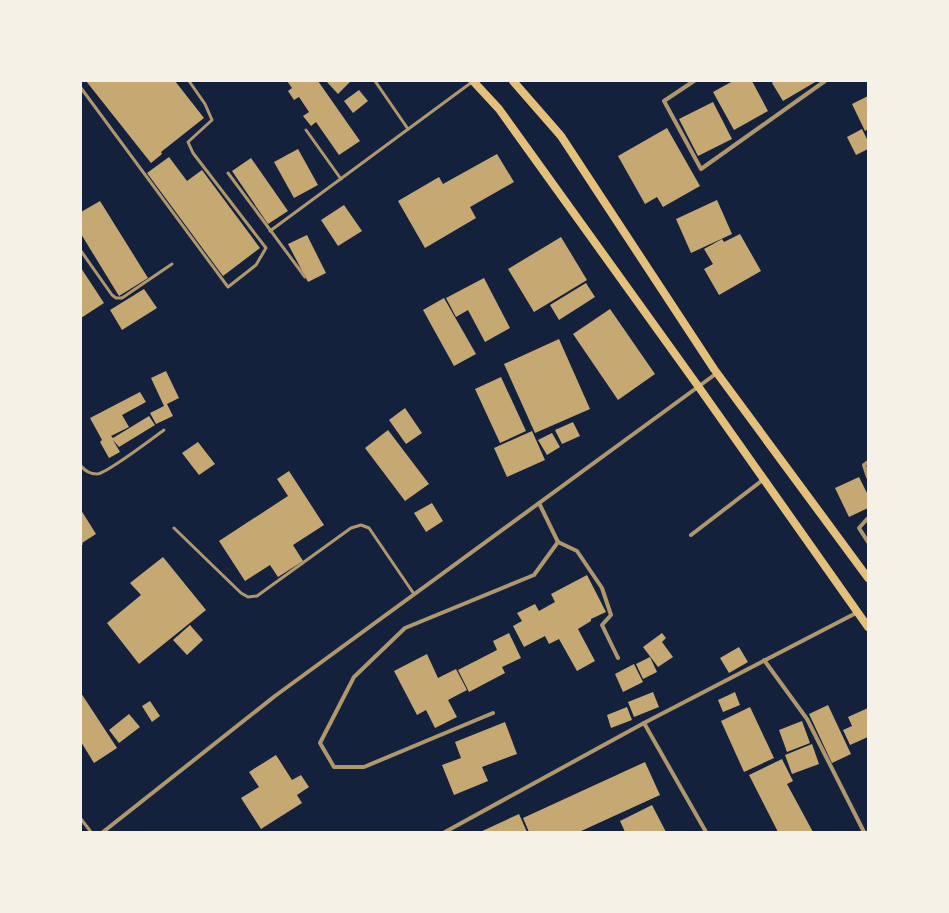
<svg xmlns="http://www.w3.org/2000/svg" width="949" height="913" viewBox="0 0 949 913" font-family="Commissioner,sans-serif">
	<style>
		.building { fill: #c6a872 }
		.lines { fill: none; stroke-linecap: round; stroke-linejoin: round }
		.service { stroke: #b1986c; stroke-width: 3 }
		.minor { stroke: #b1986c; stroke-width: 4 }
		.secondary { stroke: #e5c07b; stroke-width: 8 }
	</style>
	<rect width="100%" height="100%" fill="#14213d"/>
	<g class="building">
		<path d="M86 81H175L204 118 161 152 162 154 151 163Z"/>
		<path d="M287 81H318L360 141 339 155 316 122 311 126 303 116 309 112 299 97 294 100 288 91 292 88Z"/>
		<path d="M326 81H351L338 94Z"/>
		<path d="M733 81H752L768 111 734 130 713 92Z"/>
		<path d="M774 81H817L783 101 772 83Z"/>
		<path d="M359 90 368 101 353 113 344 101Z"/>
		<path d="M868 96V129L865 131 852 104Z"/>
		<path d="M713 102 732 139 698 156 679 119Z"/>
		<path d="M667 128 700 186 663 207 657 197 645 204 618 156Z"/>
		<path d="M862 129 868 141V149L856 155 847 137Z"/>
		<path d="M298 149 318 185 294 198 274 162Z"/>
		<path d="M497 154 514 182 470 207 476 218 425 248 398 201 439 177 443 184Z"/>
		<path d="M169 157 187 181 202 170 260 248 223 276 147 173Z"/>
		<path d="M251 158 288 211 268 224 232 171Z"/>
		<path d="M717 200 732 234 691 253 676 219Z"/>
		<path d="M100 201 148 278 119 296 81 234V212Z"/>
		<path d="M344 205 362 231 338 246 321 220Z"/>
		<path d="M740 234 761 271 719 295 704 269 713 264 704 249 722 239 724 242Z"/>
		<path d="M307 235 326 273 308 282 288 244Z"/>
		<path d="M561 237 587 280 534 312 508 269Z"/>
		<path d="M81 268 104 303 81 318Z"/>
		<path d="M484 278 510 328 485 342 468 310 456 317 446 298Z"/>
		<path d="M586 283 595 297 559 320 550 305Z"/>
		<path d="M144 289 157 308 122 330 110 310Z"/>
		<path d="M444 298 476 354 454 366 423 310Z"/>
		<path d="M610 309 655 374 618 400 573 334Z"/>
		<path d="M559 339 590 409 535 433 504 364Z"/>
		<path d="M166 371 179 398 167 404 173 416 156 424 150 413 164 406 151 378Z"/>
		<path d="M501 377 526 431 500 443 475 389Z"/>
		<path d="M140 392 146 402 122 415 129 427 111 436 113 438 149 416 155 425 119 447 113 440 120 452 109 458 100 442 102 440 90 418Z"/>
		<path d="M405 408 422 433 406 444 389 420Z"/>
		<path d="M573 422 580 436 562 444 555 430Z"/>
		<path d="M388 430 429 484 405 501 365 448Z"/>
		<path d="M532 431 545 460 507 477 494 448Z"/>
		<path d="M552 433 560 447 547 455 538 440Z"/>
		<path d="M198 442 215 464 199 475 182 453Z"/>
		<path d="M289 471 324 525 293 545 303 561 278 577 270 565 245 581 219 541 288 496 277 479Z"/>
		<path d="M859 477 868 495V508L849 517 835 488Z"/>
		<path d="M432 503 443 521 426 532 414 513Z"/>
		<path d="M81 510 96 534 82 543 83 544 81 546Z"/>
		<path d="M163 557 206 610 139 664 107 623 141 595 130 583Z"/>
		<path d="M587 575 606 612 591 619V621L578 629 595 661 577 671 559 639 549 644 545 636 524 647 513 626 522 621 517 613 535 604 539 611 555 602 551 594Z"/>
		<path d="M190 625 203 640 187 655 173 640Z"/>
		<path d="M509 633 521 658 502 667 505 673 469 692 458 670 497 650 493 641Z"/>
		<path d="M662 633 666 638 662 642 673 657 658 667 643 647Z"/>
		<path d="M739 647 748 662 729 673 720 658Z"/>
		<path d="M427 654 438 678 456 669 467 690 448 700 457 717 435 728 426 710 417 715 394 671Z"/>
		<path d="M650 657 657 672 643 679 636 664Z"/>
		<path d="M634 664 643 682 623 692 615 674Z"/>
		<path d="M653 692 659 707 634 717 628 702Z"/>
		<path d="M735 692 740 705 723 712 718 700Z"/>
		<path d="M81 693 117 748 94 763 81 742Z"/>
		<path d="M150 701 160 716 152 722 142 706Z"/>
		<path d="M828 705 851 754 832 763 809 714Z"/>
		<path d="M627 707 632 720 611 728 607 715Z"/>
		<path d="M750 707 774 758 744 772 721 721Z"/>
		<path d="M868 708V737L850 745 843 730 852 726 848 717Z"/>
		<path d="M129 714 140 727 119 743 109 730Z"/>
		<path d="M802 721 810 743 787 752 779 730Z"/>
		<path d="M505 722 517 754 482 767 488 781 454 795 442 765 461 758 455 742Z"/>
		<path d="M812 744 819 764 792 774 785 755Z"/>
		<path d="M276 755 292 780 301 775 309 787 297 795 302 803 261 829 241 798 259 787 249 772Z"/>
		<path d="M782 759 793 781 787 784 813 832H778L749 775Z"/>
		<path d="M645 762 660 795 579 832H529L523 818Z"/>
		<path d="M652 805 666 832H625L620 821Z"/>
		<path d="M519 814 527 832H480Z"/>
	</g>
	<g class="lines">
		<g class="service">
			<path d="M375 81 408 129"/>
			<path d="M81 88 228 287 256 265 266 248 193 153 188 142 212 120 205 104 189 81"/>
			<path d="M306 130 341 179"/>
			<path d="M228 173 305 277"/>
			<path d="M270 231 472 82"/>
			<path d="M81 251 112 295 116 298H122L172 264"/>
			<path d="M81 466C85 471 90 474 97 474 106 474 153 438 164 430"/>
			<path d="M174 528 241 593 248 597 257 596 351 528 361 525 369 528 414 594"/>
			<path d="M81 819 91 832"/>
		</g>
		<g class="minor">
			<path d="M694 81 664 101 701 169 825 81"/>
			<path d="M868 462 864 465 868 477"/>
			<path d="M539 503 558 542"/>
			<path d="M868 518 859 528 868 542"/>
			<path d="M691 535 764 479"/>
			<path d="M764 660 807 719 864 832"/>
			<path d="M493 713 364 767H334L320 743 354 677 405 628 534 575 558 542 577 551 602 588 611 615 602 625 618 658"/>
			<path d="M644 723 706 832"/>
			<path d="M103 832 275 696 717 373"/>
			<path d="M445 832 644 723 858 612"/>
		</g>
		<g class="secondary">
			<path d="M473 81 499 109 698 386 868 627"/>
			<path d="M513 81 561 136 714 369 868 578"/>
		</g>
	</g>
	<rect width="949" height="913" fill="none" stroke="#f6f1e7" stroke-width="164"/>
</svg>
